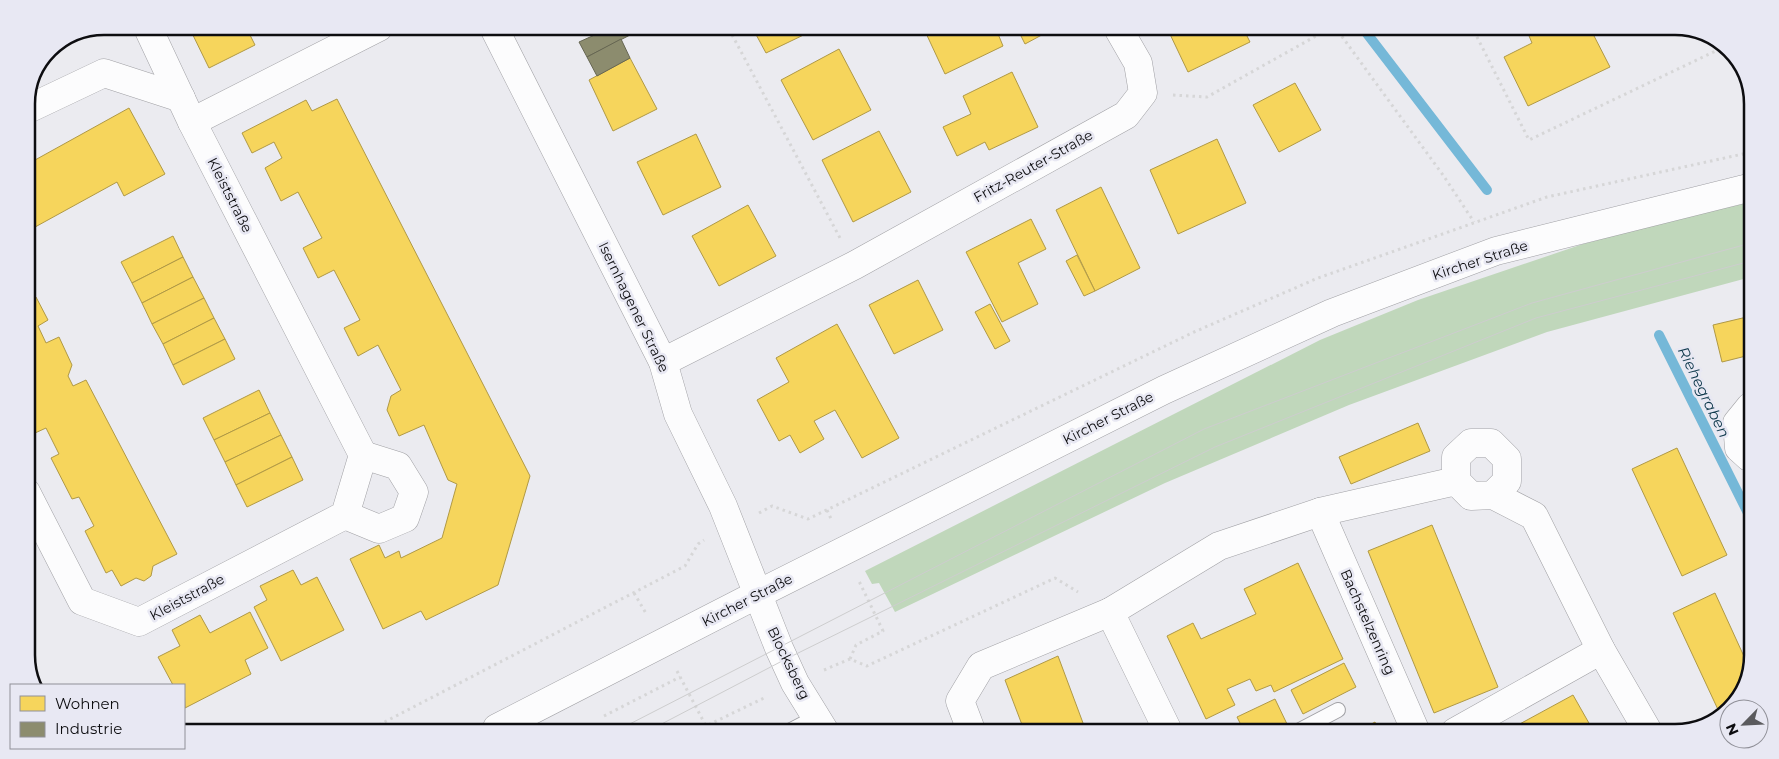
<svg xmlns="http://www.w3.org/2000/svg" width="1779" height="759" viewBox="0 0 1779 759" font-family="Montserrat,sans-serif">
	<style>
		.green { fill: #c0d7bb }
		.homes { fill: #f6d55c; stroke: #b09945 }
		.industry { fill: #8c8c6e; stroke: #666652 }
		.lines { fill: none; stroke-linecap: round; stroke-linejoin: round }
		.stream { stroke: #75b8d8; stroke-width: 10 }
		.lane-casing { stroke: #a1a1a5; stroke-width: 16 }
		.street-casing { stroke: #a1a1a5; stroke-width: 29 }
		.secondary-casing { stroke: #a1a1a5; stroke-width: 29 }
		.path { stroke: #d6d6d7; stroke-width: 3; stroke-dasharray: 2.5 4; stroke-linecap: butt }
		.lane { stroke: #fcfcfd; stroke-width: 14 }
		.street { stroke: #fcfcfd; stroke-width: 28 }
		.secondary { stroke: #fcfcfd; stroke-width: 28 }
		.tram { stroke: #cdcdce; stroke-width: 1 }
		.labels { text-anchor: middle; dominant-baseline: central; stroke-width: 5; stroke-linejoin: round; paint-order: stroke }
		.street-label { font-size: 14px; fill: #0d0d10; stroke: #e8e8f3 }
		.water-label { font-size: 15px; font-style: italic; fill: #0e384b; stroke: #e8e8f3 }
		.rim { fill: none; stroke: #0d0d10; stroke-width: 2.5 }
	</style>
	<rect width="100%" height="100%" fill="#ebebf0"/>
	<path class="green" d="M1752 202 1751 277 1547 332 1349 405 1165 483 895 612 879 583 872 584 865 571 1320 340 1418 300 1583 244 1679 218Z"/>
	<g class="homes">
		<path d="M189 27H246L255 45 209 68Z"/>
		<path d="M753 29H816L766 53Z"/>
		<path d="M924 29H996L1003 46 945 74Z"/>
		<path d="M1018 30H1051L1025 44Z"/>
		<path d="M1168 30H1244L1250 42 1188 72Z"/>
		<path d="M1527 31 1592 32 1610 67 1528 106 1504 57 1532 43Z"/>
		<path d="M839 49 871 110 813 140 781 80Z"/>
		<path d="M630 58 657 109 613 131 589 80Z"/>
		<path d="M1012 72 1038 127 989 150 985 142 957 156 943 127 971 114 963 96Z"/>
		<path d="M1295 83 1321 130 1279 152 1253 105Z"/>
		<path d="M337 99 530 476 498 585 426 620 421 611 383 629 350 559 379 545 385 558 399 551 401 558 442 538 457 484 448 480 424 425 399 436 387 410 391 396 401 390 378 345 358 356 344 328 360 320 334 270 318 278 303 248 322 238 298 192 281 201 265 168 282 158 274 142 252 153 242 133 306 100 312 111Z"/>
		<path d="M129 108 165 174 124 196 117 182 26 232V165Z"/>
		<path d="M879 131 911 192 853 222 822 160Z"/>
		<path d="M696 134 721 187 663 215 637 162Z"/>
		<path d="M1217 139 1246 203 1178 234 1150 170Z"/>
		<path d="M1101 187 1140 268 1095 291 1056 210Z"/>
		<path d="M748 205 776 256 719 286 692 236Z"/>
		<path d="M1031 219 1046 249 1018 263 1038 304 1002 322 966 252Z"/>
		<path d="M173 236 183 257 132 283 121 262Z"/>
		<path d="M1077 255 1095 291 1084 296 1066 261Z"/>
		<path d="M183 257 193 277 142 303 132 283Z"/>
		<path d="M193 277 204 298 152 324 142 303Z"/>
		<path d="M918 280 943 330 894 354 869 305Z"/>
		<path d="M36 297 48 320 38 326 46 343 59 337 72 365 68 376 73 386 86 380 177 554 153 566 151 576 144 581 136 578 121 586 112 570 106 573 85 531 94 526 79 497 72 499 51 458 59 454 46 428 35 433 26 415V302Z"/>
		<path d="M204 298 214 318 163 344 152 324Z"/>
		<path d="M990 304 1010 341 995 349 975 312Z"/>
		<path d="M1751 316 1750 355 1722 362 1713 325Z"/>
		<path d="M214 318 225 339 173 365 163 344Z"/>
		<path d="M837 324 899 438 862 458 835 410 814 421 824 439 800 453 790 435 779 441 757 400 789 382 776 358Z"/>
		<path d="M225 339 235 359 183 385 173 365Z"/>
		<path d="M259 390 270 413 214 440 203 418Z"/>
		<path d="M270 413 281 435 225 462 214 440Z"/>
		<path d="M1418 423 1430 451 1351 484 1339 457Z"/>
		<path d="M281 435 292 457 236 485 225 462Z"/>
		<path d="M1677 448 1727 555 1682 576 1632 469Z"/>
		<path d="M292 457 303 480 247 507 236 485Z"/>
		<path d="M1432 525 1498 687 1434 713 1368 551Z"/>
		<path d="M1298 563 1343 659 1274 692 1271 685 1256 691 1250 679 1227 689 1235 705 1206 719 1167 636 1193 623 1201 639 1256 614 1244 589Z"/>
		<path d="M293 570 301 585 317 577 344 630 281 661 254 607 267 600 260 586Z"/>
		<path d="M1715 593 1747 663V685L1721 716 1673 613Z"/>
		<path d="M250 612 268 648 245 660 251 674 185 708 184 685H173L158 657 180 646 172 630 200 615 210 633Z"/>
		<path d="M1058 656 1086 731 1024 730 1005 680Z"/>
		<path d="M1344 663 1356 687 1303 714 1291 690Z"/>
		<path d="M1573 695 1594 732H1505Z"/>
		<path d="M1275 699 1287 724 1273 731H1244L1237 717Z"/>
		<path d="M1375 722 1379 732H1357Z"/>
	</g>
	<g class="industry">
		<path d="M610 28H629L632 34 587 57 579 42Z"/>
		<path d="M621 39 630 58 597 76 587 57Z"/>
	</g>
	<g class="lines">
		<g class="stream">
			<path d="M1365 31 1487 190"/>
			<path d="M1659 335 1749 515"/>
		</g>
		<g class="lane-casing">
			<g id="lane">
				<path d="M791 730 816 717"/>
				<path d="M1298 731 1338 710"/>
			</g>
		</g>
		<g class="street-casing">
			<g id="street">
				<path d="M494 28 663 362 678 414 723 506 779 648 795 683 824 730"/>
				<path d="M26 110 104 73 181 98"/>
				<path d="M192 122 379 27"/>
				<path d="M663 362 855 265 1126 115 1143 93 1138 63 1119 30"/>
				<path d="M1749 457 1739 448 1737 423 1750 407"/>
				<path d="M26 492 82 601 139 622 345 515 363 455 192 122 147 26"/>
				<path d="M1493 495 1507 481V459L1491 443H1471L1456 457V481L1471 496 1493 495 1534 516 1601 650 1649 733"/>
				<path d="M1320 512 1416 732"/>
				<path d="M345 515 379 529 405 518 414 492 398 466 363 455"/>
				<path d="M971 730 960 701 981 666 1110 612"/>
				<path d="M1168 731 1110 612 1219 546 1320 512 1456 481"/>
				<path d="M1455 732 1601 650"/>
			</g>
		</g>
		<g class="secondary-casing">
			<path id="secondary" d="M497 728 758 594 1164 390 1332 313 1496 251 1752 187"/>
		</g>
		<g class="path">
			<path d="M729 29 840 238"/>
			<path d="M1338 31 1443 175 1474 222"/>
			<path d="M1474 31 1529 140 1724 47"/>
			<path d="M1173 95 1207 97 1325 31"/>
			<path d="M827 510 832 521"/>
			<path d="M759 513 772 506 808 519 1194 332 1318 278 1547 197 1752 152"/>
			<path d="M634 593 647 615"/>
			<path d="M850 659 856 645 883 631 858 579"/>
			<path d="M824 670 850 659 867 666 1055 578 1078 592"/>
			<path d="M677 671 706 726 766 697"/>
			<path d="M604 716 680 677"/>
			<path d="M373 728 685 566 698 544 704 540"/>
			<path d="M699 729 706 726 707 729"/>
		</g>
		<use href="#lane" class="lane"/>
		<use href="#street" class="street"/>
		<use href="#secondary" class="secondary"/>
		<g class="tram">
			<path d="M620 729 1204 429 1532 303 1751 243"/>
			<path d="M652 729 784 660 1215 447 1536 318 1751 261"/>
		</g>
	</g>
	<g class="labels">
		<g class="street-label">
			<text transform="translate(1033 166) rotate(-29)">Fritz-Reuter-Straße</text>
			<text transform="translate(230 195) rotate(63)">Kleiststraße</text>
			<text transform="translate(1480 260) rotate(-18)">Kircher Straße</text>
			<text transform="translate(634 307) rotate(64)">Isernhagener Straße</text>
			<text transform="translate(1108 418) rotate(-27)">Kircher Straße</text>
			<text transform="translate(187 597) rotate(-28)">Kleiststraße</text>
			<text transform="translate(747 600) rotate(-27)">Kircher Straße</text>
			<text transform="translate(1368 622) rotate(66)">Bachstelzenring</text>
			<text transform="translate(789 663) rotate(64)">Blocksberg</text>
		</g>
		<g class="water-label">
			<text transform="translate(1704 392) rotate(64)">Riehegraben</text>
		</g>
	</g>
	<path d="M0 0H1779V759H0ZM104 35H1675A69 69 0 0 1 1744 104V655A69 69 0 0 1 1675 724H104A69 69 0 0 1 35 655V104A69 69 0 0 1 104 35Z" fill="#e8e8f3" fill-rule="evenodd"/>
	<path class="rim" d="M104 35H1675A69 69 0 0 1 1744 104V655A69 69 0 0 1 1675 724H104A69 69 0 0 1 35 655V104A69 69 0 0 1 104 35Z"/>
	<rect x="10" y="684" width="175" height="65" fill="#e8e8f3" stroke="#909098"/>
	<rect x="20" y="696" width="25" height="15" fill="#f6d55c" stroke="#909098"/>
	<text x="55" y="709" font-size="15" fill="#0d0d10">Wohnen</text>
	<rect x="20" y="722" width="25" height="15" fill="#8c8c6e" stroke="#909098"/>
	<text x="55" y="734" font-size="15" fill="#0d0d10">Industrie</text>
	<g transform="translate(1744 724) rotate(246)"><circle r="24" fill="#e8e8f3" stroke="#909098"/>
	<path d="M0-4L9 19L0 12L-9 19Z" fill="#5b5b5e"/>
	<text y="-8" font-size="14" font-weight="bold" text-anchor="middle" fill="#0d0d10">N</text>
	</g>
</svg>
